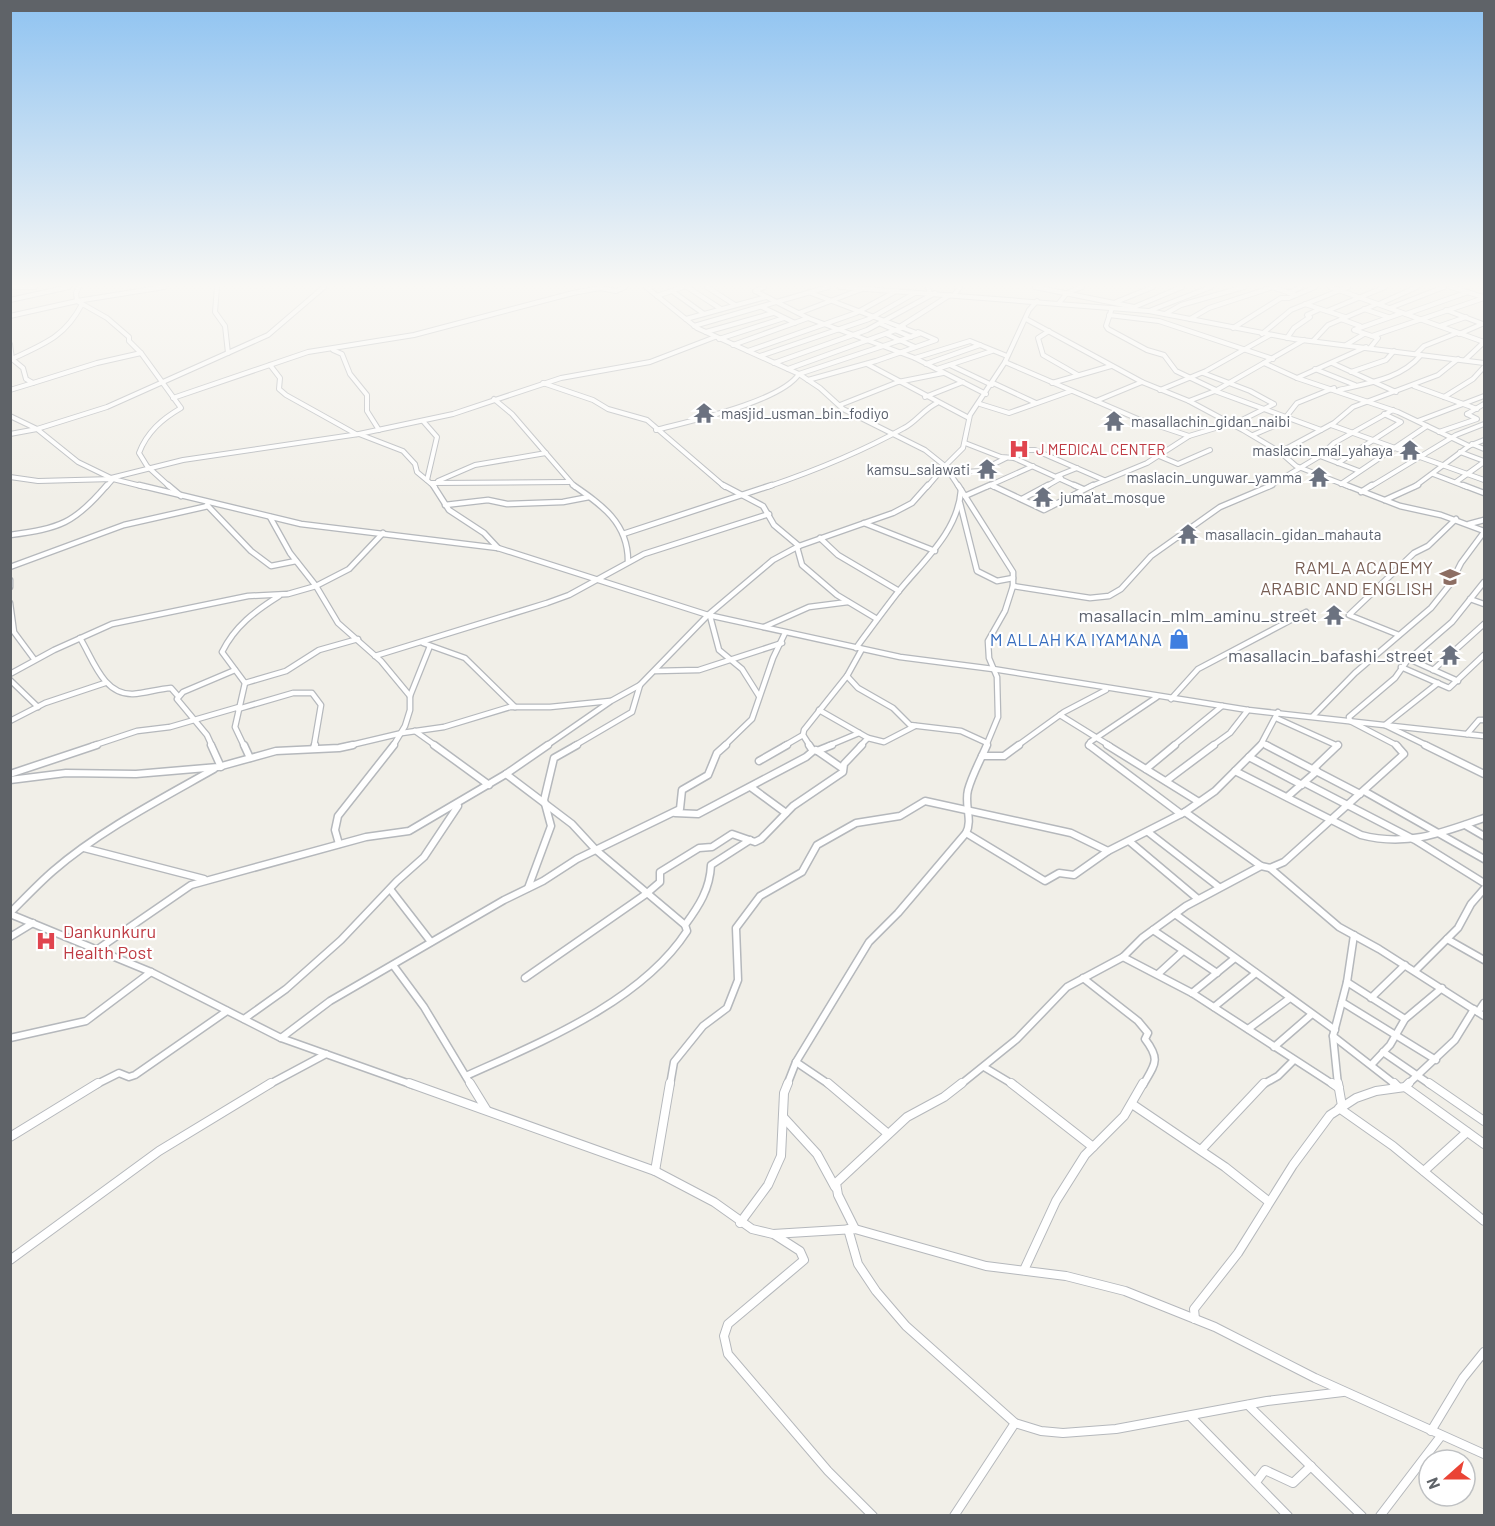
<svg xmlns="http://www.w3.org/2000/svg" width="1495" height="1526" viewBox="0 0 1495 1526" font-family="Barlow,sans-serif">
	<style>
		.lines { fill: none; stroke-linecap: round; stroke-linejoin: round }
		.minor-far3-casing { stroke: #b5b8bc; stroke-width: 6 }
		.minor-far2-casing { stroke: #b5b8bc; stroke-width: 7 }
		.minor-far1-casing { stroke: #b5b8bc; stroke-width: 9 }
		.minor-casing { stroke: #b5b8bc; stroke-width: 10 }
		.tertiary-casing { stroke: #b5b8bc; stroke-width: 6 }
		.minor-far3 { stroke: #fff; stroke-width: 4 }
		.minor-far2 { stroke: #fff; stroke-width: 4.5 }
		.minor-far1 { stroke: #fff; stroke-width: 6 }
		.minor { stroke: #fff; stroke-width: 8 }
		.tertiary { stroke: #fff; stroke-width: 4 }
		.labels { text-anchor: middle; dominant-baseline: central; stroke-width: 4.5; stroke-linejoin: round; paint-order: stroke }
		.far-worship-label { font-size: 15px; fill: #5b616d; stroke: #fff; text-anchor: start }
		.far-health-label { font-size: 15px; fill: #be3a42; stroke: #fff; text-anchor: start }
		.education-label { font-size: 18px; fill: #785e54; stroke: #fff; text-anchor: end }
		.worship-label { font-size: 18px; fill: #5b616d; stroke: #fff; text-anchor: end }
		.shop-label { font-size: 18px; fill: #366cbe; stroke: #fff; text-anchor: end }
		.health-label { font-size: 18px; fill: #be3a42; stroke: #fff; text-anchor: start }
	</style>
	<rect width="100%" height="100%" fill="#f1efe8"/>
	<g class="lines">
		<g class="minor-far3-casing">
			<g id="minor-far3">
				<path d="M14 287H35"/>
				<path d="M79 287 76 293 77 301 107 318 129 337V341L141 353 181 408C162 419 147 432 139 453L147 466 170 487"/>
				<path d="M217 287 215 312 225 326 228 353"/>
				<path d="M646 287 697 328 799 374 820 388 843 409 925 450 945 466 927 487"/>
				<path d="M687 287 721 309"/>
				<path d="M707 287 735 305"/>
				<path d="M764 287 755 291 808 318 915 358 986 394"/>
				<path d="M928 287 930 294"/>
				<path d="M1035 287 1134 307"/>
				<path d="M1272 287 1296 295"/>
				<path d="M1330 287 1484 342"/>
				<path d="M1451 287 1483 297"/>
				<path d="M672 291 704 314"/>
				<path d="M1289 293 1301 287"/>
				<path d="M954 295 960 287"/>
				<path d="M657 296 683 287"/>
				<path d="M10 300 69 287"/>
				<path d="M1116 302 1153 287"/>
				<path d="M1059 303 1067 293 1082 287"/>
				<path d="M1305 304 1345 317"/>
				<path d="M1379 304 1417 287"/>
				<path d="M762 307 795 323"/>
				<path d="M1112 308 1106 326 1108 329 1147 350 1164 355 1176 371 1216 390"/>
				<path d="M1132 308 1182 287"/>
				<path d="M1390 308 1444 287"/>
				<path d="M1364 309 1388 317"/>
				<path d="M1446 310 1483 324"/>
				<path d="M1149 311 1211 287"/>
				<path d="M1327 311 1385 287"/>
				<path d="M799 313 862 289"/>
				<path d="M1165 314 1181 305 1244 287"/>
				<path d="M1406 314 1468 292"/>
				<path d="M1109 315 1159 321 1273 359"/>
				<path d="M10 316 77 301 164 287"/>
				<path d="M686 319 766 297"/>
				<path d="M1026 319 1142 382 1189 401 1243 430 1280 452 1296 466 1350 487"/>
				<path d="M1190 319 1209 308 1273 287"/>
				<path d="M1341 319 1360 326"/>
				<path d="M881 324 911 337"/>
				<path d="M694 326 828 287"/>
				<path d="M901 326 950 295"/>
				<path d="M1440 326 1466 317"/>
				<path d="M1233 328 1281 298H1289L1315 287"/>
				<path d="M1049 331 1038 338 1043 355 1078 375"/>
				<path d="M706 332 773 313"/>
				<path d="M886 334 915 347"/>
				<path d="M1262 334 1291 310 1348 287"/>
				<path d="M1459 334 1482 324"/>
				<path d="M1372 336 1484 298"/>
				<path d="M1287 338 1294 328 1310 317 1307 315 1320 309"/>
				<path d="M719 339 784 318"/>
				<path d="M1313 341 1328 325 1377 304"/>
				<path d="M10 344 12 359 23 368 26 379 33 383 10 390"/>
				<path d="M733 345 808 318"/>
				<path d="M1346 345 1364 334"/>
				<path d="M1370 348 1378 338 1354 330 1402 313"/>
				<path d="M333 350 342 354 350 374 367 395V411L379 430"/>
				<path d="M748 351 856 313 896 291"/>
				<path d="M1416 354 1424 346 1457 333"/>
				<path d="M760 356 869 319 915 293"/>
				<path d="M915 358 970 341 1007 356"/>
				<path d="M12 359C44 344 65 337 82 304"/>
				<path d="M1465 360 1484 342"/>
				<path d="M1005 362 1138 419 1189 436"/>
				<path d="M774 363 867 330 935 293"/>
				<path d="M1264 363 1297 378 1398 412 1469 446"/>
				<path d="M1332 363 1396 392"/>
				<path d="M867 364 969 418"/>
				<path d="M926 364 980 345"/>
				<path d="M270 365 280 378 279 389 286 395 356 434"/>
				<path d="M950 365 992 385"/>
				<path d="M788 369 904 327"/>
				<path d="M937 369 992 351"/>
				<path d="M1315 369 1355 385"/>
				<path d="M1351 372 1386 360 1394 351"/>
				<path d="M1297 378 1366 347"/>
				<path d="M808 380 876 361 936 340 918 332"/>
				<path d="M33 383 97 363 141 353"/>
				<path d="M543 383 593 400 608 409 647 420 725 487"/>
				<path d="M993 383 1036 403"/>
				<path d="M1052 383 1111 366"/>
				<path d="M1414 386 1477 409"/>
				<path d="M1160 390 1206 371 1270 335"/>
				<path d="M1339 390C1368 383 1401 379 1421 355"/>
				<path d="M1215 391 1321 430"/>
				<path d="M925 397 963 382"/>
				<path d="M1444 397 1473 379 1484 367"/>
				<path d="M173 398 308 352 414 335 573 293 600 288 616 291 625 287"/>
				<path d="M494 399 512 414 575 487"/>
				<path d="M1096 401 1142 382"/>
				<path d="M1189 401 1215 391 1304 340"/>
				<path d="M980 404 1009 413 1071 391"/>
				<path d="M840 405 898 382 943 373"/>
				<path d="M1467 414 1484 404"/>
				<path d="M10 416 37 429 78 462 113 479 106 487"/>
				<path d="M1286 417 1297 403 1334 388"/>
				<path d="M423 421 437 437 427 480"/>
				<path d="M1418 421 1484 396"/>
				<path d="M1331 425 1484 480"/>
				<path d="M656 430C690 421 780 402 799 374L919 334 811 293"/>
				<path d="M1439 432 1477 419 1467 414"/>
				<path d="M10 434 37 429 107 407 268 335 324 287"/>
				<path d="M359 434 403 451 415 464 417 472 435 487"/>
				<path d="M1253 435 1290 419"/>
				<path d="M965 443 1001 457 1014 458 1078 487"/>
				<path d="M1472 444 1484 449"/>
				<path d="M1280 452 1334 423 1353 407 1438 375 1458 359"/>
				<path d="M1460 452 1484 461"/>
				<path d="M1159 456 1178 464 1210 450"/>
				<path d="M1320 456 1359 471"/>
				<path d="M1014 458 1027 450H1035L1104 480"/>
				<path d="M1338 463 1401 422 1384 414"/>
				<path d="M951 473 980 471 1006 458"/>
				<path d="M1433 474 1467 487"/>
				<path d="M1057 476 1077 468"/>
				<path d="M10 477 38 481 113 479 145 487"/>
				<path d="M111 478 183 460 359 434 453 414 561 378 650 362 715 337"/>
				<path d="M438 481 475 465 546 453"/>
				<path d="M1456 482 1484 462"/>
				<path d="M431 483 569 482"/>
				<path d="M1341 484 1427 426"/>
				<path d="M991 485 994 487"/>
				<path d="M767 487C814 471 861 452 904 428 916 422 924 409 937 403"/>
				<path d="M959 487 945 466 963 448 970 415 1005 362 1029 310 1037 301"/>
				<path d="M986 487 1033 466"/>
				<path d="M1045 487 1061 478"/>
				<path d="M1089 487 1147 463 1189 436 1242 420 1274 404 1250 391 1203 373"/>
				<path d="M1268 487 1320 456 1334 443 1393 410"/>
				<path d="M1370 487 1456 435 1484 424"/>
				<path d="M1414 487 1469 446 1484 440"/>
			</g>
		</g>
		<g class="minor-far2-casing">
			<g id="minor-far2">
				<path d="M139 485 301 524 498 548 708 615 900 657 993 669 1248 710 1484 736"/>
				<path d="M168 485 181 496"/>
				<path d="M433 485 449 510 484 533 498 548"/>
				<path d="M573 485C602 505 628 523 628 561"/>
				<path d="M723 485 763 506 774 525 799 546"/>
				<path d="M958 485 1013 572V586L1005 611 988 641 989 658 997 677 998 717 986 746"/>
				<path d="M991 485 1044 510 1093 485"/>
				<path d="M1074 485 1083 489"/>
				<path d="M1346 485 1400 506 1441 515 1484 531"/>
				<path d="M1463 485 1484 493"/>
				<path d="M1361 492 1372 485"/>
				<path d="M965 496 990 485"/>
				<path d="M1022 499 1048 485"/>
				<path d="M1385 500 1418 485"/>
				<path d="M960 503 977 571 997 581 1013 578"/>
				<path d="M207 505 251 551 271 566 296 561"/>
				<path d="M445 505 488 500 507 504 563 502 589 497"/>
				<path d="M270 517 290 553 316 586 338 623 381 661 410 696V710L405 726 393 746"/>
				<path d="M864 523 935 551"/>
				<path d="M1469 524 1484 520"/>
				<path d="M623 534 772 485"/>
				<path d="M10 535C60 528 74 524 107 485"/>
				<path d="M820 538 838 555 899 591"/>
				<path d="M797 547 802 565 837 595 877 619"/>
				<path d="M10 567 124 525 208 506"/>
				<path d="M10 580V587"/>
				<path d="M1013 586 1090 598 1109 596 1121 589 1151 556 1220 507 1272 485"/>
				<path d="M1470 599 1484 604"/>
				<path d="M10 603 14 632 34 659"/>
				<path d="M710 616 719 650 742 669 759 696"/>
				<path d="M764 627 809 607 848 602"/>
				<path d="M1399 635 1349 615 1414 553 1428 546 1456 519"/>
				<path d="M80 638C93 659 103 695 133 694 146 693 158 689 171 688L178 696"/>
				<path d="M423 643 465 658 515 707"/>
				<path d="M856 648C870 629 884 610 898 592 923 561 958 532 961 490"/>
				<path d="M862 649 847 676 858 688 893 708 910 725 961 731 985 742"/>
				<path d="M375 656 547 603 569 595 644 554 769 514"/>
				<path d="M1409 659 1458 681"/>
				<path d="M1401 667 1449 688 1484 655"/>
				<path d="M1433 670 1484 624"/>
				<path d="M655 671 699 670 782 643"/>
				<path d="M10 674 54 650 112 624 248 596 288 594 316 586 349 569 383 533"/>
				<path d="M10 680 38 707"/>
				<path d="M245 683 286 671 319 650 358 639"/>
				<path d="M410 696 430 646"/>
				<path d="M1171 699 1198 669 1306 612"/>
				<path d="M238 709 293 693H312L321 705 314 746"/>
				<path d="M819 710 868 738"/>
				<path d="M1060 715 1110 746"/>
				<path d="M1313 716 1355 673 1431 608 1451 583 1461 563 1484 532"/>
				<path d="M1276 718 1338 746"/>
				<path d="M10 721 45 703 105 683"/>
				<path d="M415 731 436 746"/>
				<path d="M1467 734 1479 720H1484"/>
				<path d="M1263 743 1269 746"/>
				<path d="M92 746 137 731 170 727 239 707"/>
				<path d="M212 746 207 735 177 699 183 692 235 670"/>
				<path d="M244 746 235 727 245 683 222 652C235 626 255 611 279 596"/>
				<path d="M347 746 402 733 444 727 510 707H550L610 701"/>
				<path d="M546 746 611 701 640 685 708 615 773 560 799 546 893 513 912 503 928 485"/>
				<path d="M574 746 632 712 640 685"/>
				<path d="M724 746 752 719 773 658 785 633"/>
				<path d="M784 746 803 735"/>
				<path d="M810 746 803 735 804 730 847 676"/>
				<path d="M828 746 859 733"/>
				<path d="M860 746 868 738 884 742 915 726"/>
				<path d="M1017 746 1064 712 1106 690"/>
				<path d="M1089 746 1090 742 1157 697"/>
				<path d="M1173 746 1222 706"/>
				<path d="M1212 746 1230 733 1248 710"/>
				<path d="M1260 746 1278 712"/>
				<path d="M1398 746 1350 721 1349 717 1395 678 1407 661 1452 622 1484 582"/>
				<path d="M1428 746 1385 725 1438 683"/>
			</g>
		</g>
		<g class="minor-far1-casing">
			<g id="minor-far1">
				<path d="M211 745 221 767"/>
				<path d="M244 745 250 758"/>
				<path d="M434 745 489 785"/>
				<path d="M1089 745 1181 814"/>
				<path d="M1107 745 1199 802"/>
				<path d="M1266 745 1360 794"/>
				<path d="M1425 745 1484 774"/>
				<path d="M314 748 315 745"/>
				<path d="M816 750 842 768"/>
				<path d="M817 751 832 745"/>
				<path d="M982 756H1004L1019 745"/>
				<path d="M1249 757 1302 785"/>
				<path d="M759 761 787 745"/>
				<path d="M1146 769 1175 745"/>
				<path d="M1313 769 1338 745"/>
				<path d="M1235 771 1361 835C1406 847 1442 833 1484 818"/>
				<path d="M10 774 97 745"/>
				<path d="M10 780 66 773 136 774 218 767 276 751 339 748 353 745"/>
				<path d="M1166 781 1214 745"/>
				<path d="M1305 783 1415 840 1484 883"/>
				<path d="M752 788 786 813"/>
				<path d="M1364 791 1484 859"/>
				<path d="M1287 797 1317 771"/>
				<path d="M1185 812 1261 866 1270 868 1284 862 1404 754 1396 745"/>
				<path d="M675 813 698 814 806 757 813 751 809 745"/>
				<path d="M1465 825 1484 836"/>
				<path d="M1148 832 1219 887"/>
				<path d="M966 833 1045 881 1059 873 1074 875 1108 851 1185 812 1215 791 1261 745"/>
				<path d="M1129 841 1198 899"/>
				<path d="M339 844 335 830 338 816 394 745"/>
				<path d="M84 848 204 879"/>
				<path d="M1270 868 1339 927 1379 949 1484 1016"/>
				<path d="M528 888 551 826 544 800 554 758 577 745"/>
				<path d="M390 889 431 942"/>
				<path d="M10 913C24 899 38 884 53 871 99 831 161 799 214 769"/>
				<path d="M10 914 151 972 281 1038 413 1085"/>
				<path d="M1175 914 1335 1030"/>
				<path d="M685 925C699 906 710 889 711 865L750 840"/>
				<path d="M1153 930 1217 973"/>
				<path d="M10 937 33 923"/>
				<path d="M1447 939 1484 960"/>
				<path d="M98 949 191 885 366 837 409 831 506 774 548 745"/>
				<path d="M1123 957 1192 993 1334 1085"/>
				<path d="M393 965 424 1007 471 1085"/>
				<path d="M1415 971 1458 928 1471 904 1484 889"/>
				<path d="M1158 974 1183 951"/>
				<path d="M525 978 646 894 660 882V872L699 848 712 847 732 834 755 842 761 839 793 806 843 772 844 764 862 745"/>
				<path d="M1083 978 1138 1021 1148 1033 1145 1039C1161 1060 1155 1064 1143 1085"/>
				<path d="M1347 982 1405 1019"/>
				<path d="M1192 993 1235 958"/>
				<path d="M1371 998 1405 965"/>
				<path d="M1342 1002 1436 1060"/>
				<path d="M1214 1007 1256 973"/>
				<path d="M1478 1012 1484 1003"/>
				<path d="M244 1019 286 989 341 940 397 881 424 857 458 806"/>
				<path d="M1248 1029 1290 998"/>
				<path d="M1333 1036 1396 1085"/>
				<path d="M10 1038 86 1021 151 972"/>
				<path d="M281 1038 330 1001 504 900 543 881 577 859 680 809 682 790 708 775 717 753 726 745"/>
				<path d="M1274 1047 1312 1014"/>
				<path d="M1383 1052 1431 1085"/>
				<path d="M796 1062 830 1085"/>
				<path d="M1372 1064 1390 1045 1405 1019 1442 988"/>
				<path d="M984 1067 1014 1085"/>
				<path d="M466 1076C541 1042 641 1002 687 931L685 925 596 850 572 824 506 774"/>
				<path d="M95 1085 119 1073 129 1077 135 1075 227 1011"/>
				<path d="M268 1085 326 1054"/>
				<path d="M670 1085 674 1062 703 1026 727 1008 738 980 736 928 760 896 802 872 817 845 856 823 900 816 925 801 1071 833 1108 851"/>
				<path d="M787 1085 796 1062 869 942 898 913 966 833C973 820 964 805 968 790 972 775 981 759 987 745"/>
				<path d="M960 1085 1017 1039 1067 987 1123 957 1142 938 1186 906 1261 866"/>
				<path d="M1262 1085 1278 1076 1294 1060"/>
				<path d="M1338 1085 1333 1036 1347 982 1354 935"/>
				<path d="M1407 1085 1455 1040 1474 1009"/>
			</g>
		</g>
		<g class="minor-casing">
			<g id="minor">
				<path d="M409 1083 655 1171 714 1202 752 1229 773 1234 855 1229 986 1266 1066 1276 1125 1291 1215 1327 1315 1378 1484 1454"/>
				<path d="M470 1083 486 1109"/>
				<path d="M828 1083 887 1133"/>
				<path d="M1011 1083 1093 1147"/>
				<path d="M1332 1083 1339 1088"/>
				<path d="M1338 1083 1342 1106"/>
				<path d="M1394 1083 1397 1086"/>
				<path d="M1429 1083 1484 1121"/>
				<path d="M1405 1087 1484 1144"/>
				<path d="M1132 1104 1225 1167 1268 1201"/>
				<path d="M1339 1108 1393 1146 1484 1221"/>
				<path d="M784 1118 817 1154 835 1187"/>
				<path d="M10 1137 98 1083"/>
				<path d="M1201 1150 1264 1083"/>
				<path d="M655 1171 670 1083"/>
				<path d="M1424 1171 1467 1132"/>
				<path d="M740 1223 768 1185 781 1156 784 1093 788 1083"/>
				<path d="M848 1229 858 1264 876 1291 906 1326 1015 1423 1041 1431 1063 1433 1116 1429 1267 1401 1343 1392"/>
				<path d="M855 1229 838 1195 836 1183 907 1117 944 1097 962 1083"/>
				<path d="M775 1235 800 1251 804 1260 728 1324 724 1336 728 1354 828 1471 873 1516"/>
				<path d="M10 1260 159 1151 271 1083"/>
				<path d="M1024 1270 1056 1201 1085 1155 1124 1116 1143 1083"/>
				<path d="M1195 1319 1194 1309 1238 1253 1293 1165 1330 1115 1356 1098 1376 1091 1405 1087 1409 1083"/>
				<path d="M1248 1405 1362 1516"/>
				<path d="M1190 1416 1288 1516"/>
				<path d="M1431 1431 1463 1378 1484 1352"/>
				<path d="M1256 1482 1265 1470 1293 1483 1311 1466"/>
				<path d="M954 1516 1015 1423"/>
				<path d="M1380 1516 1441 1436"/>
			</g>
		</g>
		<g class="tertiary-casing">
			<path id="tertiary" d="M840 287 1149 311 1294 339 1484 363"/>
		</g>
		<use href="#minor-far3" class="minor-far3"/>
		<use href="#minor-far2" class="minor-far2"/>
		<use href="#minor-far1" class="minor-far1"/>
		<use href="#minor" class="minor"/>
		<use href="#tertiary" class="tertiary"/>
	</g>
	<linearGradient id="sky" x2="0" y2="1"><stop stop-color="#8fc3f1"/><stop offset="0.57" stop-color="#f9f8f5"/><stop offset="1" stop-color="#f9f8f5" stop-opacity="0"/></linearGradient>
	<rect width="1495" height="501" fill="url(#sky)"/>
	<defs>
		<g id="temple-bare" transform="scale(1.62)"><path d="M0-6L5-2H3V0L6.5 2.5H4V6H1.5V3h-3V6H-4V2.5H-6.5L-3 0V-2H-5Z" fill="#6b7280" stroke="#fff" stroke-width="2.5" paint-order="stroke"/></g>
		<g id="hospital-bare" transform="scale(1.62)"><path d="M-5-5h3v3.5h4V-5h3V5h-3V1.5h-4V5h-3Z" fill="#e0444e" stroke="#fff" stroke-width="2.5" paint-order="stroke"/></g>
		<g id="school-bare" transform="scale(1.62)"><path d="M0-5L7-2L0 1L-7-2ZM-4 1L0 2.5L4 1V4Q0 6-4 4Z" fill="#8d6e63" stroke="#fff" stroke-width="2.5" paint-order="stroke"/></g>
		<g id="shop-bare" transform="scale(1.62)"><path d="M-5-2.5h2.3a2.7 3.5 0 0 1 5.4 0H5L5.5 6h-11ZM-1.5-2.5h3a1.5 2.3 0 0 0-3 0Z" fill="#3f7fe0" stroke="#fff" stroke-width="2.5" paint-order="stroke"/></g>
	</defs>
	<g fill-rule="evenodd">
		<use href="#temple-bare" x="704" y="413"/>
		<use href="#temple-bare" x="1114" y="421"/>
		<use href="#hospital-bare" x="1019" y="449"/>
		<use href="#temple-bare" x="1410" y="450"/>
		<use href="#temple-bare" x="987" y="469"/>
		<use href="#temple-bare" x="1319" y="477"/>
		<use href="#temple-bare" x="1043" y="497"/>
		<use href="#temple-bare" x="1188" y="534"/>
		<use href="#school-bare" x="1450" y="577"/>
		<use href="#temple-bare" x="1334" y="615"/>
		<use href="#shop-bare" x="1179" y="639"/>
		<use href="#temple-bare" x="1450" y="655"/>
		<use href="#hospital-bare" x="46" y="941"/>
	</g>
	<g class="labels">
		<g class="far-worship-label">
			<text x="721" y="413">masjid_usman_bin_fodiyo</text>
			<text x="1131" y="421">masallachin_gidan_naibi</text>
			<text x="1393" y="450" text-anchor="end">maslacin_mal_yahaya</text>
			<text x="970" y="469" text-anchor="end">kamsu_salawati</text>
			<text x="1302" y="477" text-anchor="end">maslacin_unguwar_yamma</text>
			<text x="1060" y="497">juma'at_mosque</text>
			<text x="1205" y="534">masallacin_gidan_mahauta</text>
		</g>
		<g class="far-health-label">
			<text x="1036" y="449">J MEDICAL CENTER</text>
		</g>
		<g class="education-label">
			<text x="1433" y="567">RAMLA ACADEMY<tspan x="1433" dy="21">ARABIC AND ENGLISH</tspan></text>
		</g>
		<g class="worship-label">
			<text x="1317" y="615">masallacin_mlm_aminu_street</text>
			<text x="1433" y="655">masallacin_bafashi_street</text>
		</g>
		<g class="shop-label">
			<text x="1162" y="639">M ALLAH KA IYAMANA</text>
		</g>
		<g class="health-label">
			<text x="63" y="931">Dankunkuru<tspan x="63" dy="21">Health Post</tspan></text>
		</g>
	</g>
	<rect width="1495" height="1526" fill="none" stroke="#5f6368" stroke-width="24"/>
	<g transform="translate(1447 1478) rotate(249)"><circle r="28" fill="#ffffff" stroke="#bfc1c3" stroke-width="1.5"/>
	<path d="M0-4.5L10 22L0 15L-10 22Z" fill="#ea4335"/>
	<text y="-9" font-size="16" font-weight="bold" text-anchor="middle" fill="#5f6368">N</text>
	</g>
</svg>
